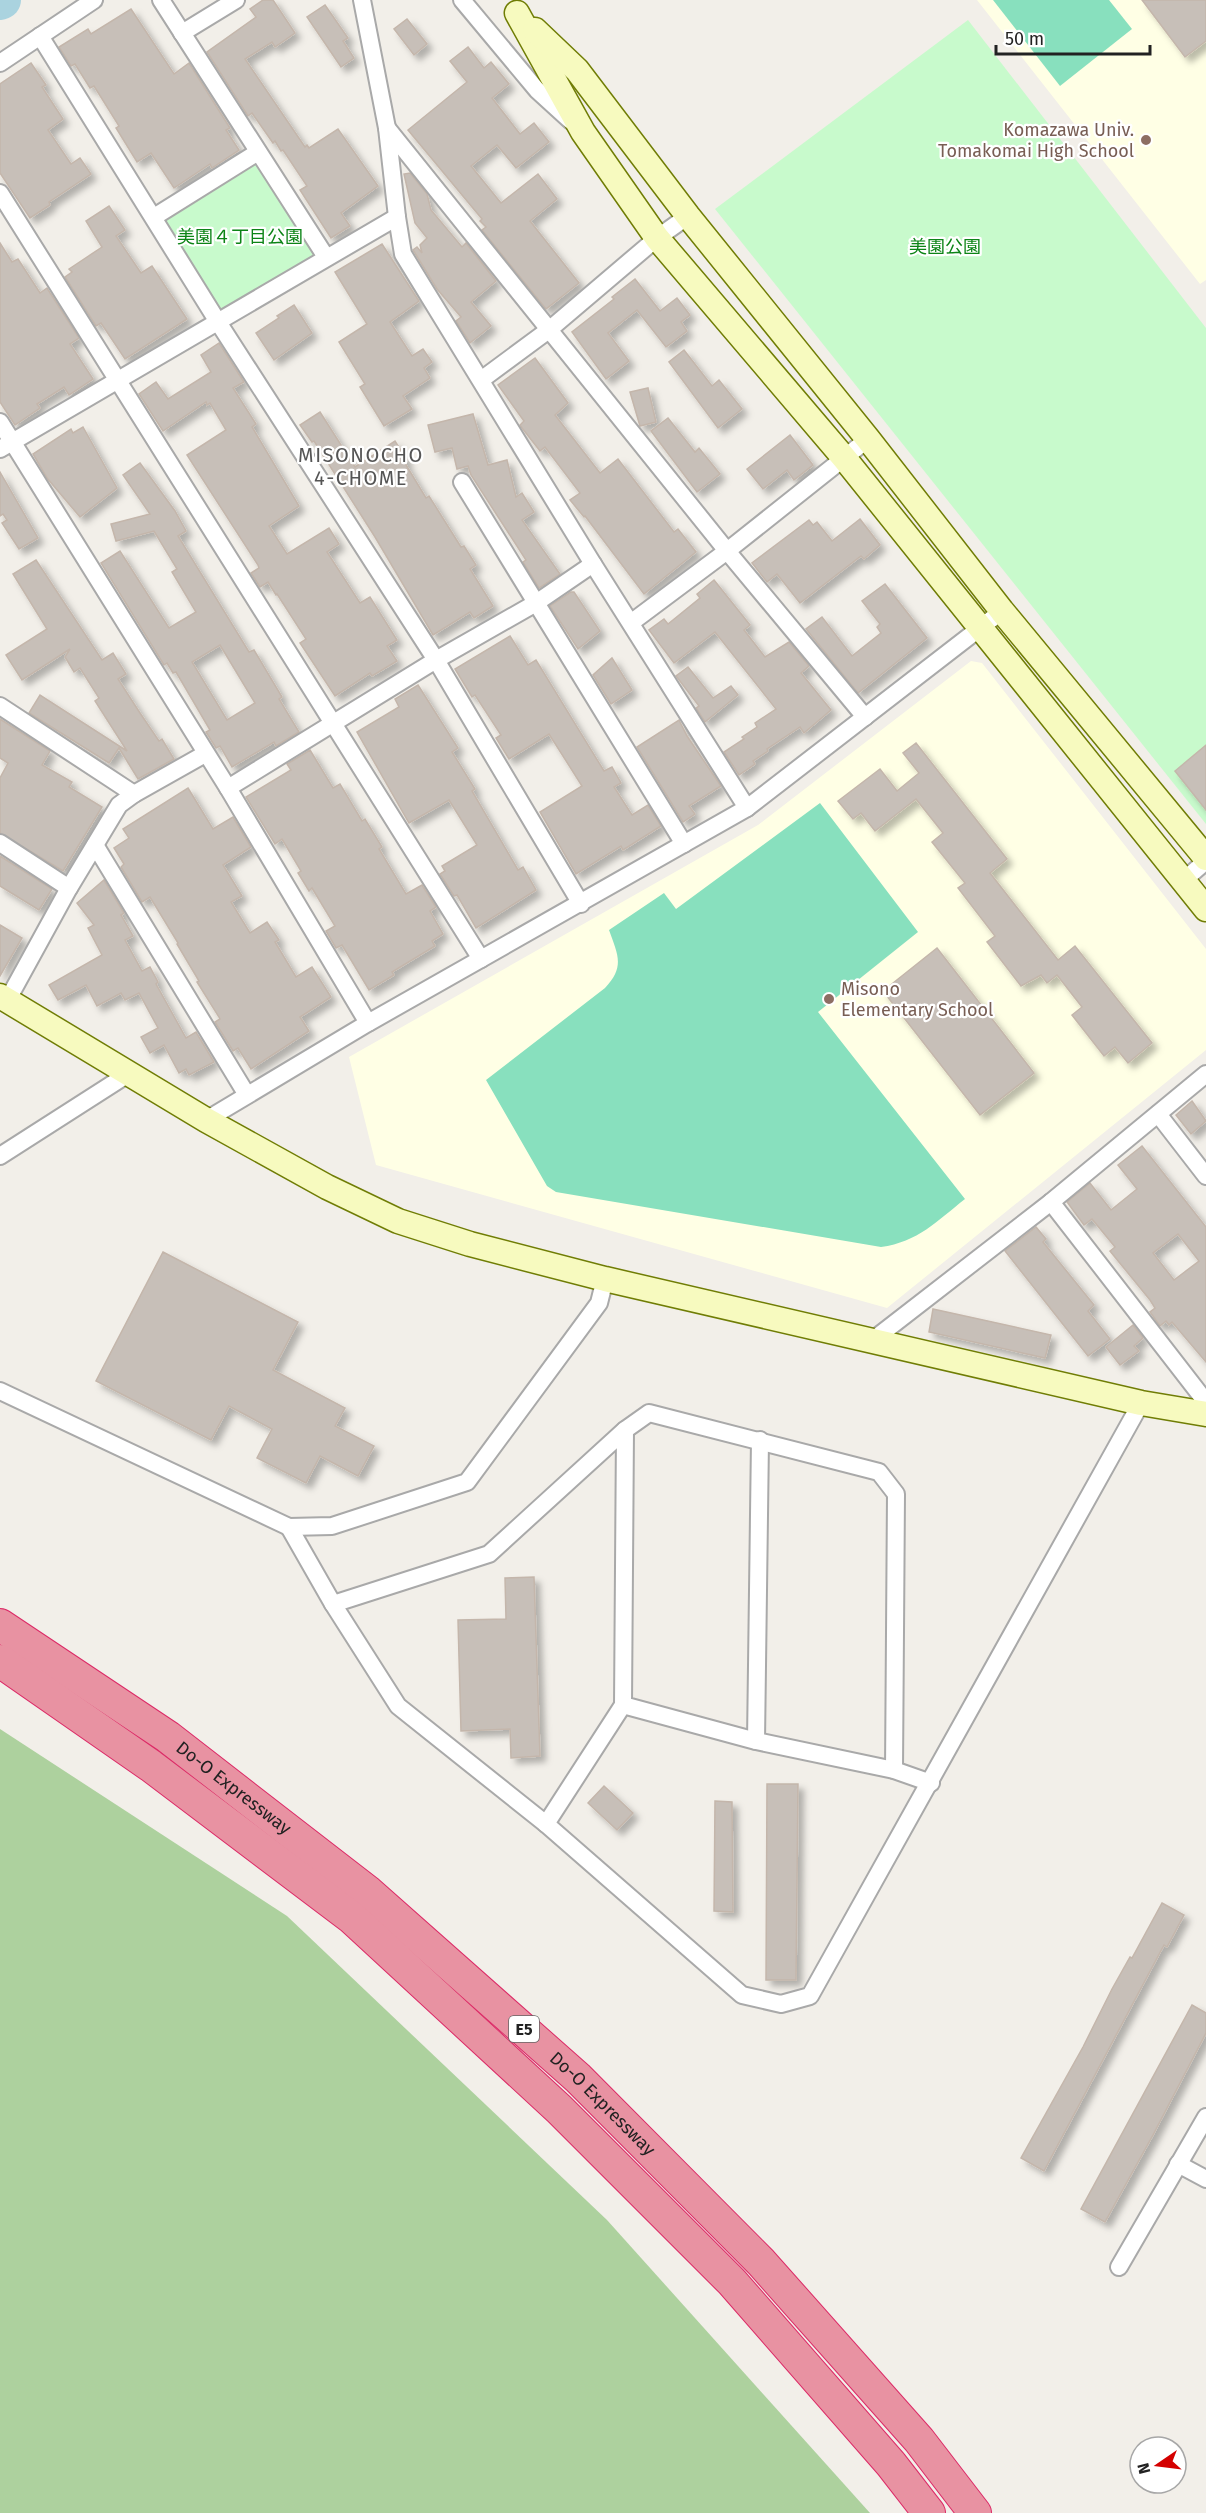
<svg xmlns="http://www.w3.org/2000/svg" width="1206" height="2513" viewBox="0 0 1206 2513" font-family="'Fira Sans','Noto Sans JP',sans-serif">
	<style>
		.education { fill: #ffffe5 }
		.forest { fill: #add19e }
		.park { fill: #c8facc }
		.pitch { fill: #88e0be }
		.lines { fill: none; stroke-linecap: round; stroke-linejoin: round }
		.river { stroke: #aad3df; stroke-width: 38 }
		.building { fill: #c7bfb8; stroke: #c4b6ab; stroke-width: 1.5; fill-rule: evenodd; filter: url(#shadow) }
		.street-casing { stroke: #a9a9a9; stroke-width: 20 }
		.secondary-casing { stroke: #707d05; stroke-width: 27 }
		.highway-casing { stroke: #dc2a67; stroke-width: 34 }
		.street { stroke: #fff; stroke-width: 16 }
		.secondary { stroke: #f7fabf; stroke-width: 24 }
		.highway { stroke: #e892a2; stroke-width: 32 }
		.education-dot { fill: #8d6e63; stroke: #fff; stroke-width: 2 }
		.labels { text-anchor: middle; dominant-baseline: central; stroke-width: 4.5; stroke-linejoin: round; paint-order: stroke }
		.shield { fill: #fff; stroke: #646464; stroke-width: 1.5 }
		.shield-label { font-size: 16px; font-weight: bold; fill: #222 }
		.education-label { font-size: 18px; fill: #785e54; stroke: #fff; text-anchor: end }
		.park-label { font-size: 18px; fill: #0c8416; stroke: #fff }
		.street-label { font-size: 18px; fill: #222; stroke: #fff }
		.neighbourhood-label { font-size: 20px; letter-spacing: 1.5px; fill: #555; stroke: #fff }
	</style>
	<defs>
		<filter id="shadow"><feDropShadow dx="5.5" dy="5.5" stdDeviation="3" flood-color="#0004"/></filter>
	</defs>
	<rect width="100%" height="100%" fill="#f2efe9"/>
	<g class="education">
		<path d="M977 0H1206V280L1200 284Z"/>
		<path d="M971 661 982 663 1206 949V1050L887 1308 376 1165 349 1057 758 825Z"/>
	</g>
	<path class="forest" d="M0 1729 287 1916 607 2220 870 2513H0Z"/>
	<g class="park">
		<path d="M968 20 1206 328V824L715 209Z"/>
		<path d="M258 152 326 257 218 322 154 217Z"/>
	</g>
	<g class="pitch">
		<path d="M993 0H1109L1132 29 1060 86Z"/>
		<path d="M820 803 918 932 818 1012 965 1199C937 1221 918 1242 881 1247L556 1192 547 1186 486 1080 605 988C625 967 618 955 609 930L664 893 676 909Z"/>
	</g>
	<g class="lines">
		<path class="river" d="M0 1 2 0"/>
	</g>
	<g class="building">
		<path d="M263 0H273L295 33 275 47 272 42 245 59 305 147 307 145 309 148 338 129 378 186 341 213 350 226 331 238 300 190 307 186 283 150 281 151 275 141 273 143 252 113 248 116 207 52 256 17 250 9Z"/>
		<path d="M1142 0H1206V41L1185 57Z"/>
		<path d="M325 5 348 38 343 41 354 58 341 67 307 17Z"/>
		<path d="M131 9 174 74 189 63 230 128 226 130 239 150 212 168 210 164 174 188 151 153 137 162 116 128 119 126 94 86 90 88 75 64 71 66 59 47 88 29 91 34Z"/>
		<path d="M407 19 427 44 414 55 394 29Z"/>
		<path d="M468 47 484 68 491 62 509 84 492 98 520 134 534 123 549 142 516 168 497 145 471 166 501 203 538 174 557 199 530 221 579 283 546 309 482 230 486 227 480 221 482 219 408 130 467 82 450 61Z"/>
		<path d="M31 63 46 85 42 87 63 119 48 130 71 164 80 158 91 174 49 202 50 205 30 218 0 173V84Z"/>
		<path d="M410 173 427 194 431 210 462 247 466 243 496 281 471 302 491 326 470 343 456 321 461 317 437 289 413 250 417 247 422 253 420 245 427 238 415 223 404 174Z"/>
		<path d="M109 206 125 230 116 236 141 273 152 266 187 319 125 359 101 323 96 326 65 277 72 272 69 269 102 247 86 221Z"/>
		<path d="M0 243 12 262 18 259 40 293 47 288 79 338 70 344 93 379 69 395 64 387 37 404 40 408 15 425 0 402Z"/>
		<path d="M382 244 419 301 390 322 412 356 423 349 432 362 424 368 430 378 403 396 412 409 384 426 360 387 365 384 339 342 367 324 335 272Z"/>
		<path d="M635 279 660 311 677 298 690 315 681 322 687 331 666 347 637 310 608 333 629 361 606 379 572 332 614 299 612 297Z"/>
		<path d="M294 305 312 333 274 360 256 333 279 318 277 316Z"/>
		<path d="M219 343 244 382 233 388 256 424 252 427 299 506 269 526 287 554 329 528 339 544 327 552 360 603 370 597 397 640 387 646 397 661 372 676 370 673 335 696 300 643 306 639 277 594 276 595 268 582 260 587 251 573 259 568 258 565 187 455 226 430 210 403 207 405 206 402 163 431 139 394 156 382 168 399 211 372 201 355Z"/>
		<path d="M684 350 712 386 719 380 742 409 718 428 669 362Z"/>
		<path d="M535 358 568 403 555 415 600 473 618 459 674 532 678 529 696 552 644 594 585 516 584 517 570 500 580 493 545 447 540 451 522 428 520 425 524 421 498 385Z"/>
		<path d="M648 388 656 422 640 426 630 392Z"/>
		<path d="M320 412 355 467 395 441 407 460H403L426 498 429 496 461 547 464 546 476 565 470 569 493 606 474 618 470 612 433 635 375 537 314 441 312 442 300 425Z"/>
		<path d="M473 414 488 465 507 460 516 497 522 493 534 512 522 520 560 574 539 588 523 562 526 560 471 475 468 466 457 469 452 448 435 452 428 425Z"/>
		<path d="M668 418 695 452 699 448 720 474 697 492 651 431Z"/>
		<path d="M83 427 117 488 80 517 47 478 33 454 71 429 73 433Z"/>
		<path d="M790 435 813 465 794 480 787 470 763 489 747 469Z"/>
		<path d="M140 463 175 511 186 531 178 536 249 652 254 650 282 697 279 699 299 732 276 746 274 742 232 767 220 746 216 748 206 732 210 730 176 672 173 673 167 663 164 665 101 563 120 551 169 628 196 612 172 572 177 569 154 531 116 541 111 524 150 514 123 475ZM220 645 255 703 227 720 192 662Z"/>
		<path d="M0 472 38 538 19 549 2 523 7 520 3 514 0 516Z"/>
		<path d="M860 519 880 545 864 559 861 556 800 603 777 574 767 582 752 563 809 520 813 525 817 522 832 541Z"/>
		<path d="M36 560 102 660 113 653 126 674 118 679 140 713 159 741 162 739 174 759 138 779 119 748 109 763 29 713 40 695 127 751 95 701 99 698 80 668 74 672 65 657 70 649 22 680 6 655 47 629 13 574Z"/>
		<path d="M714 580 750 625 744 630 765 657 789 642 809 666 801 673 831 710 804 733 800 727 767 749 768 751 753 761 755 764 739 775 724 752 744 739 742 737 757 727 755 723 776 709 715 632 674 663 649 630 664 619 668 624 700 598 697 594Z"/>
		<path d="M885 584 927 638 858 693 806 629 822 617 852 656 881 633 877 627 880 624 862 601Z"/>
		<path d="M571 592H574L600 631 578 649 550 606Z"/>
		<path d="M510 636 528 665 536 660 604 771 612 767 621 783 614 787 632 815 648 805 661 826 623 850 621 846 576 874 540 812 582 786 549 734 509 759 496 738 501 735 475 695 472 697 455 669Z"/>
		<path d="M612 658 632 690 611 704 593 675Z"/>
		<path d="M688 667 713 698 731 686 738 695 705 722 696 708 699 706 676 676Z"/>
		<path d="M418 685 458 748 452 752 475 789 472 791 518 870 523 867 536 890 476 928 457 895 454 896 440 874 445 871 442 866 477 845 449 800 409 823 357 732 399 707 395 699Z"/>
		<path d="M0 719 50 751 42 765 72 782 69 787 102 807 63 871 0 833V778L8 763 0 758Z"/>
		<path d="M679 720 687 736 721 786 689 806 695 814 683 822 637 747Z"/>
		<path d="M916 743 1007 859 990 873 1058 960 1075 946 1152 1043 1128 1063 1115 1047 1104 1056 1072 1015 1082 1007 1057 975 1047 983 1041 975 1021 986 987 942 995 936 958 888 965 883 932 842 943 833 916 799 875 831 861 813 853 819 838 801 880 769 897 791 919 773 903 753Z"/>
		<path d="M1206 745V810L1175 771Z"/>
		<path d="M310 750 333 788 340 784 362 821 365 819 382 847 379 849 406 894 422 885 436 907 430 911 443 934 432 941 435 946 392 972 394 975 369 990 342 945 336 948 326 931 335 926 312 888 309 891 298 873 301 871 282 839 275 844 246 797 291 770 287 764Z"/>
		<path d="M188 788 213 829 233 817 251 847 223 865 242 896 231 902 250 933 267 922 279 940 275 942 296 977 312 967 331 997 300 1017 309 1031 251 1069 238 1048 233 1051 215 1022 220 1019 219 1017 197 982 199 981 177 944 178 943 150 897 142 902 121 867 124 864 114 848 129 838 123 829Z"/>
		<path d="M0 856 52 889 39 910 0 886Z"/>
		<path d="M104 880 124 913 121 915 133 936 125 940 142 971 150 967 158 982 156 984 186 1038 196 1032 214 1062 189 1075 186 1069 179 1073 164 1045 150 1053 141 1037 158 1028 139 993 125 1000 121 993 97 1006 86 985 58 1000 49 985 102 955 88 928 94 925 77 903Z"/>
		<path d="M0 925 22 938 0 976Z"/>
		<path d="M937 948 1034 1073 980 1115 883 991Z"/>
		<path d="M1192 1101 1206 1121 1191 1134 1176 1115Z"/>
		<path d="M1142 1146 1206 1227V1362L1172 1322 1169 1325 1166 1321 1160 1326 1150 1312 1155 1308 1150 1300 1110 1251 1115 1247 1092 1219 1084 1225 1067 1202 1090 1183 1111 1210 1137 1189 1118 1165ZM1178 1234 1199 1261 1174 1280 1153 1253Z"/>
		<path d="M1036 1227 1046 1239 1043 1242 1094 1305 1088 1311 1110 1339 1088 1356 1005 1251Z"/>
		<path d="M163 1252 298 1322 273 1370 345 1408 335 1426 374 1446 358 1476 320 1456 306 1483 257 1458 272 1429 229 1406 211 1440 96 1381Z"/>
		<path d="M933 1309 1051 1335 1045 1358 929 1332Z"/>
		<path d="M1133 1325 1143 1338 1134 1346 1139 1351 1120 1365 1106 1347Z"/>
		<path d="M534 1577 540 1756 511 1758 510 1729 461 1731 458 1620 506 1619 505 1578Z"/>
		<path d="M767 1784H798L796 1980H766Z"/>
		<path d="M604 1786 633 1813 617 1830 588 1803Z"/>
		<path d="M715 1801 732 1802 733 1912 714 1911Z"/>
		<path d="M1162 1903 1184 1915 1167 1947 1164 1945 1044 2171 1021 2158 1083 2047 1112 1989 1130 1957 1132 1958Z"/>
		<path d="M1192 2005 1206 2013V2033L1153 2135 1105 2222 1081 2209Z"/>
	</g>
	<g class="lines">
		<g class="street-casing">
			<g id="street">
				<path d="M161 0 326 257"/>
				<path d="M362 0 387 128 397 217 403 254 593 564 747 808"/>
				<path d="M462 0 537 90 571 121"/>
				<path d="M182 33 236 0"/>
				<path d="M40 36 218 322 436 660 581 904"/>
				<path d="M0 63 94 0"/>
				<path d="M387 128 727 551 865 717"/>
				<path d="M0 193 481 959"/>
				<path d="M154 217 258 152"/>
				<path d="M481 380 550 329 657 238 688 216"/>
				<path d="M0 422 228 788 368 1023"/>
				<path d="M0 449 397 217"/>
				<path d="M462 482 684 844"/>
				<path d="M632 622 727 551 868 439"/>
				<path d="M0 706 134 794"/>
				<path d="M228 788 436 660 536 603 593 564"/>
				<path d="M0 843 69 888"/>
				<path d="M95 845 247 1095"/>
				<path d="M1184 880 1206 861"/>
				<path d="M7 1001 69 888 119 805 134 794 205 754"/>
				<path d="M1158 1114 1206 1176"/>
				<path d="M206 1120 368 1023 747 808 1002 611"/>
				<path d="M0 1156 128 1074"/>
				<path d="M1051 1202 1206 1402"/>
				<path d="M873 1340 1051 1202 1206 1074"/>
				<path d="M0 1391 289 1527 332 1526 467 1482 599 1303 605 1279"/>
				<path d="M625 1430 623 1705 756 1741 894 1770 931 1783"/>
				<path d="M289 1527 333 1604 398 1706 546 1824 742 1995 781 2004 810 1996 1141 1403"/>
				<path d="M333 1604 489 1554 625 1430 649 1413 879 1472 896 1494 894 1770"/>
				<path d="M756 1741 760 1440"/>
				<path d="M546 1824 623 1705"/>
				<path d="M1178 2164 1206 2179"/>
				<path d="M1119 2267 1206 2117"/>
			</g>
		</g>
		<g class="secondary-casing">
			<g id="secondary">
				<path d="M517 13 583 132 657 238 845 459 1206 909"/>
				<path d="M535 30 577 70 688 216 868 439 1002 611 1206 858"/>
				<path d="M0 996 206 1120 327 1187 398 1221 470 1244 605 1279 1141 1403 1206 1414"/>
			</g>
		</g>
		<g class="highway-casing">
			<g id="highway">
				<path id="s1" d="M0 1625 168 1737 368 1892 578 2078 761 2262 919 2440 975 2513"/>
				<path d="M0 1661 151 1766 352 1918 559 2109 732 2282 891 2464 929 2513"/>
			</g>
		</g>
		<use href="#street" class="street"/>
		<use href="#secondary" class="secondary"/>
		<use href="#highway" class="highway"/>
	</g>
	<g class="education-dot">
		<circle cx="1146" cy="140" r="6"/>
		<circle cx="829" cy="999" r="6"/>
	</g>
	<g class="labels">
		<rect class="shield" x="509" y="2016" width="30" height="26" rx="4.5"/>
		<g class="shield-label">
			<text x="524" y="2029">E5</text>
		</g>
		<g class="education-label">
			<text x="1134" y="130">Komazawa Univ.<tspan x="1134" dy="21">Tomakomai High School</tspan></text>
			<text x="841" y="989" text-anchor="start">Misono<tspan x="841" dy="21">Elementary School</tspan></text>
		</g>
		<g class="park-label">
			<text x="240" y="237">美園４丁目公園</text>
			<text x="945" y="247">美園公園</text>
		</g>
		<g class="street-label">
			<text stroke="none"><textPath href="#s1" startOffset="285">Do-O Expressway</textPath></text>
			<text stroke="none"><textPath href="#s1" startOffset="771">Do-O Expressway</textPath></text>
		</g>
		<g class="neighbourhood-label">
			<text x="361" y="455">MISONOCHO<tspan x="361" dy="23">4-CHOME</tspan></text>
		</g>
	</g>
	<g transform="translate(1158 2465) rotate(256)"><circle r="28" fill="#ffffff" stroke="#a7a7a7" stroke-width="1.5"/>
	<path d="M0-4.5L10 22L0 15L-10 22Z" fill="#d40000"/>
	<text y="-9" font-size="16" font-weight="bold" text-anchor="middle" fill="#222222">N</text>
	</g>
	<path d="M996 45v9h154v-9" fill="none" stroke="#222222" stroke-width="3"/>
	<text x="1005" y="45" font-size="18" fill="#222222" stroke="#ffffff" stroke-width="4.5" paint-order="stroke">50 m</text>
</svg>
